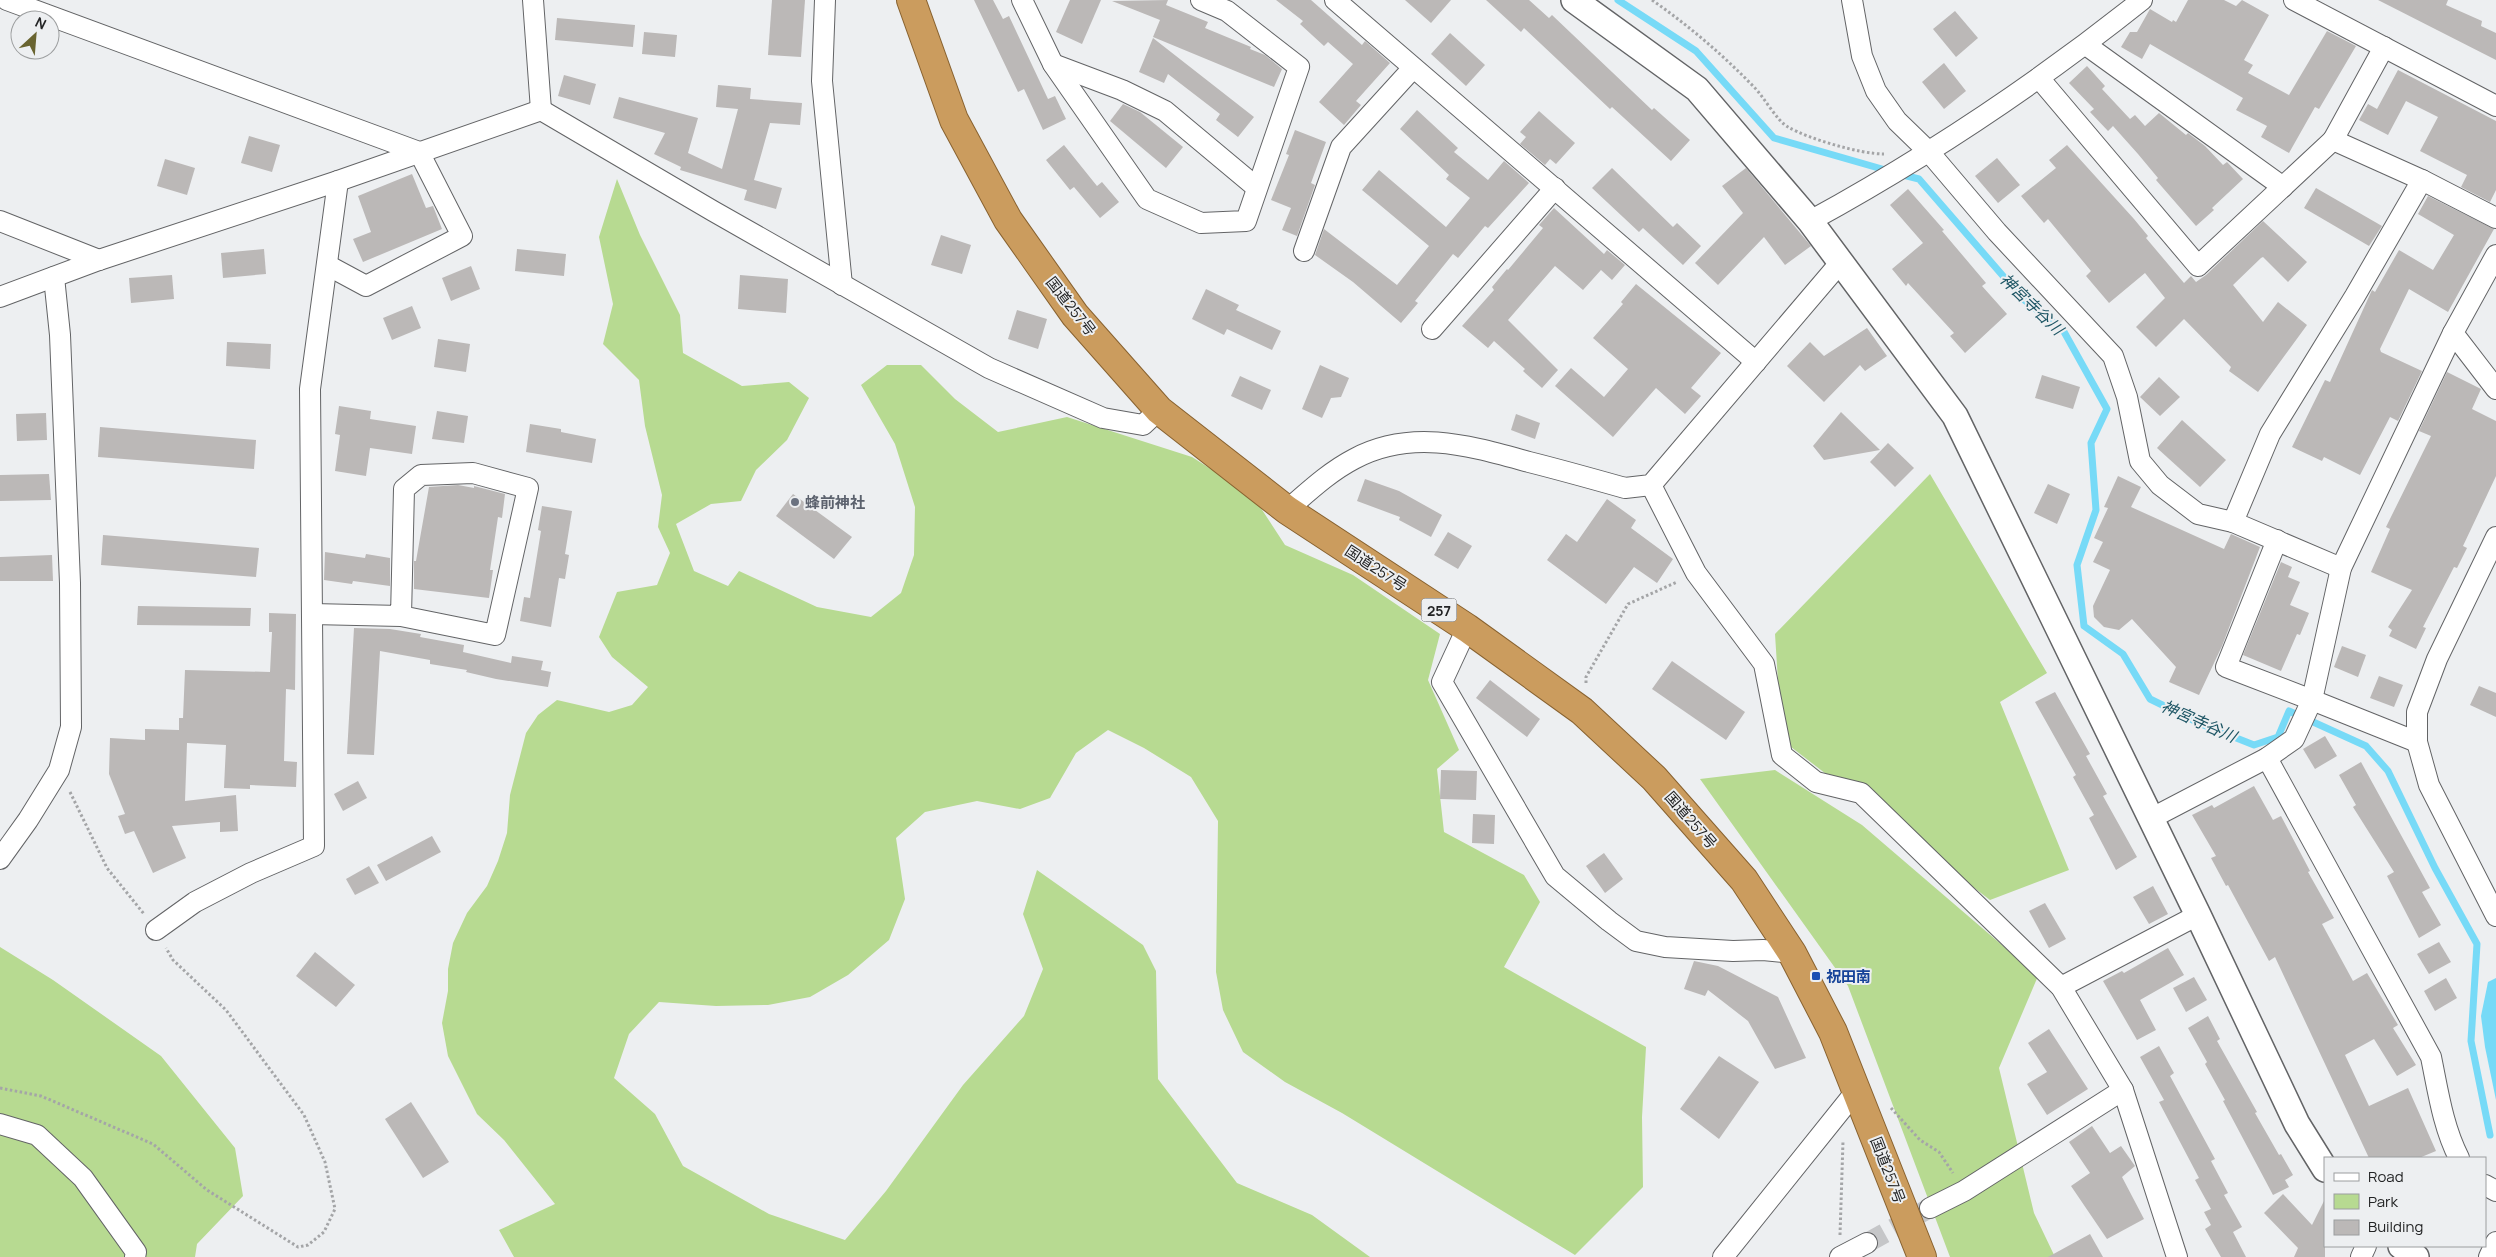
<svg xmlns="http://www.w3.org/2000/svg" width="2496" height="1257" viewBox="0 0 2496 1257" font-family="Manrope,'Noto Sans JP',sans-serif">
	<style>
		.green { fill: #b7da91 }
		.water { fill: #77daf7 }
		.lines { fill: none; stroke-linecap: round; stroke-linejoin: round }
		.stream { stroke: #77daf7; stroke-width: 7 }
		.building { fill: #bbb8b7 }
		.minor-tunnel { stroke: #c5c6c8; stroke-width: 20; stroke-dasharray: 20 10; stroke-linecap: butt }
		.minor-casing { stroke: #636466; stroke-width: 22 }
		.tertiary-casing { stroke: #636466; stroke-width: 28 }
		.trunk-casing { stroke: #886230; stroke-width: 30 }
		.path { stroke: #a4a5a7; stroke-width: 3; stroke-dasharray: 2.5 2.5; stroke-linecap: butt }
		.minor { stroke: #fff; stroke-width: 20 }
		.tertiary { stroke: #fff; stroke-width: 25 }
		.trunk { stroke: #cb9c5e; stroke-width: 28 }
		.worship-dot { fill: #6b7280; stroke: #edeff1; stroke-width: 2 }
		.transit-dot { fill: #1a4fb4; stroke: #edeff1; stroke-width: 2 }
		.labels { text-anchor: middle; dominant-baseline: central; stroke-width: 4; stroke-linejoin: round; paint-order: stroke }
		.shield { fill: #edeff1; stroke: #606162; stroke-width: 1 }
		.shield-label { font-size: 14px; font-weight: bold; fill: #232425 }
		.street-label { font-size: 15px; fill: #232425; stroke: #edeff1 }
		.worship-label { font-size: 15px; font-weight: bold; fill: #5b616d; stroke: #edeff1; text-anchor: start }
		.transit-label { font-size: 15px; font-weight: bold; fill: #164399; stroke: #edeff1; text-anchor: start }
		.water-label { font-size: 16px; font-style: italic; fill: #1e5665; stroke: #edeff1 }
	</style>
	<rect width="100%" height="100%" fill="#edeff1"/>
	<g class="green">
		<path d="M617 179 640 235 680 315 683 353 742 386 789 382 809 398 787 440 756 470 741 501 711 504 676 524 694 571 728 586 739 571 817 607 871 617 901 593 914 555 915 507 895 444 861 385 887 365H921L955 399 998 432 1067 417 1192 457 1253 496 1285 545 1353 575 1440 634 1428 680 1459 750 1437 769 1444 832 1524 875 1540 902 1504 967 1646 1047 1642 1117 1643 1187 1575 1255 1342 1113 1285 1082 1243 1052 1223 1010 1216 972 1218 821 1191 777 1144 748 1108 730 1076 753 1050 798 1020 809 977 801 925 812 896 838 905 899 889 940 848 975 810 997 768 1005 716 1006 659 1002 629 1034 614 1078 655 1114 683 1166 769 1214 845 1240 886 1191 963 1085 1024 1016 1043 969 1023 914 1037 870 1143 945 1156 971 1158 1079 1237 1183 1312 1215 1370 1257H514L499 1230 555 1204 504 1140 477 1114 448 1056 442 1023 448 991V969L453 943 467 913 487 886 498 861 507 833 510 795 526 733 538 715 557 700 609 712 632 705 648 687 612 657 599 637 617 592 657 585 670 553 658 527 662 495 645 426 639 380 603 344 613 304 599 237Z"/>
		<path d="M1930 474 2047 673 2000 702 2069 870 1990 900 1791 747 1780 713 1775 634Z"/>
		<path d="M1775 770 1862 825 2038 976 1999 1068 2034 1213 2055 1257H1950L1848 986 1700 779Z"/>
		<path d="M0 947 53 980 161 1056 235 1148 243 1196 197 1244 195 1257H0Z"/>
	</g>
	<path class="water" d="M2496 978V1100L2485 1047 2481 1016 2488 982Z"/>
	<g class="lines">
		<g class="stream">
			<path d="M1618 0 1696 51 1774 138 1889 171"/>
			<path d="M1899 174 1919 179 2023 299 2063 330 2107 409 2091 443 2096 510 2077 565 2084 626 2123 654 2150 699 2201 724 2254 745 2278 737 2289 711 2366 746 2388 771 2435 868 2477 944 2471 1041 2490 1135"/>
		</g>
	</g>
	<g class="building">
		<path d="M772 0H805L801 57 768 55Z"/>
		<path d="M974 0H993L1003 19 1009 16 1048 99 1055 96 1066 119 1043 130 1024 89 1018 92Z"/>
		<path d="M1070 0H1101L1082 44 1056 32Z"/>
		<path d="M1168 0 1166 5 1208 22 1205 28 1251 47 1250 49 1265 55 1282 69 1274 87 1153 37 1160 20 1112 1Z"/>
		<path d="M1276 0H1311L1362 45 1365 41 1390 63 1356 101 1361 105 1344 125 1319 102 1353 64 1328 42 1324 46 1300 24 1303 21Z"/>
		<path d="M1405 0H1451L1431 23Z"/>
		<path d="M1486 0H1529L1549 18 1552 15 1652 110 1654 108 1690 140 1671 161 1612 107 1610 109 1524 28 1521 32Z"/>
		<path d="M2188 0H2224L2236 6 2242 0 2269 15 2244 60 2253 65 2248 73 2289 95 2327 31 2356 46 2319 109 2315 107 2289 153 2261 137 2267 126 2236 110 2243 98 2150 44 2142 59 2121 47 2130 32H2137L2150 9 2172 22 2173 20 2176 22Z"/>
		<path d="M2378 0H2448L2446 5 2482 21 2481 26 2496 33V60Z"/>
		<path d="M1955 11 1978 38 1956 57 1933 29Z"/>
		<path d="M557 18 635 25 633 47 555 40Z"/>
		<path d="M644 32 677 35 675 57 642 54Z"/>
		<path d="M1450 33 1485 65 1466 86 1431 54Z"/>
		<path d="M1153 38 1254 117 1238 137 1216 120 1220 114 1168 74 1164 83 1139 72Z"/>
		<path d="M1944 63 1966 91 1944 109 1922 82Z"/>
		<path d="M2087 66 2105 86 2102 89 2130 119 2135 115 2145 126 2159 113 2186 135 2188 133 2205 146 2223 165 2227 162 2243 179 2212 208 2214 210 2196 226 2156 180 2158 178 2138 154 2113 126 2108 131 2090 112 2094 109 2069 83Z"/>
		<path d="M2398 70 2496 121V190L2490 202 2461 187 2467 175 2420 151 2438 117 2406 101 2388 135 2359 120 2368 104 2377 109Z"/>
		<path d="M564 75 596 84 590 105 558 96Z"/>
		<path d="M718 85 751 88 750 99 802 103 800 125 770 123 754 180 782 188 776 209 744 200 747 190 680 170 681 167 654 154 665 133 613 118 619 97 698 118 688 153 722 169 738 109 716 107Z"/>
		<path d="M1123 104 1140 112 1183 147 1166 168 1110 121Z"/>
		<path d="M1417 110 1458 148 1454 152 1488 180 1504 161 1529 183 1488 228 1485 226 1458 258 1453 254 1415 301 1418 303 1401 323 1353 282 1315 255 1324 229 1397 285 1429 246 1362 190 1379 170 1446 227 1470 198 1446 179 1449 175 1400 129Z"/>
		<path d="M1539 111 1575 143 1556 164 1550 159 1545 165 1520 144 1526 137 1520 132Z"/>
		<path d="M1295 130 1326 142 1311 183 1315 185 1297 236 1282 230 1291 208 1271 200 1289 155 1286 154Z"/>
		<path d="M249 136 280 145 272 172 241 163Z"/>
		<path d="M1064 145 1097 186 1102 182 1119 202 1100 218 1074 187 1070 190 1046 160Z"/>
		<path d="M2067 145 2134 219 2148 236 2146 238 2184 283 2191 276 2196 282 2206 275 2263 221 2307 262 2288 282 2263 257 2261 258 2233 285 2263 322 2278 302 2307 325 2258 392 2229 371 2231 367 2184 319 2156 347 2136 327 2165 298 2145 273 2109 303 2086 276 2091 271 2048 219 2044 223 2021 196 2056 168 2049 160Z"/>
		<path d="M1997 158 2020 185 1998 203 1975 176Z"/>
		<path d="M165 159 195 168 187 195 157 186Z"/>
		<path d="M1612 168 1673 227 1677 223 1701 246 1683 265 1643 228 1639 232 1592 188Z"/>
		<path d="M1746 168 1811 246 1785 265 1764 237 1718 285 1695 263 1743 213 1722 186Z"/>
		<path d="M412 174 426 208 433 206 442 229 363 262 353 239 371 232 358 196Z"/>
		<path d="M2316 188 2382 226 2369 246 2304 208Z"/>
		<path d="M1908 189 1944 230 1942 231 1986 283 1982 286 2007 314 1965 353 1950 336 1954 333 1908 283 1906 286 1892 269 1923 243 1890 205Z"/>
		<path d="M2428 196 2494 229 2448 312 2409 289 2380 349 2381 352 2422 371 2398 421 2390 417 2360 475 2324 457 2322 461 2292 447 2325 380 2330 382 2372 290 2375 292 2399 250 2433 270 2454 235 2418 214Z"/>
		<path d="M1554 208 1604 254 1607 250 1625 265 1612 280 1601 270 1583 290 1555 266 1508 320 1558 370 1542 388 1523 371 1525 369 1494 341 1488 348 1462 326 1494 290 1492 287 1507 269 1508 270 1543 228 1539 225Z"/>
		<path d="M941 235 971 245 962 274 931 265Z"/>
		<path d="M264 249 266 274 223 278 221 253Z"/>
		<path d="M517 249 566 254 564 276 515 271Z"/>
		<path d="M471 266 480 289 451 301 442 278Z"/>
		<path d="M172 275 174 299 131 303 129 278Z"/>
		<path d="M740 275 788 279 786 313 738 309Z"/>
		<path d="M1636 284 1721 353 1691 388 1701 396 1685 414 1656 388 1613 437 1555 386 1571 368 1604 397 1628 369 1593 338 1623 304 1621 302Z"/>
		<path d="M1206 289 1239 305 1236 310 1281 331 1272 350 1227 329 1224 335 1192 319Z"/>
		<path d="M412 306 421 328 392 340 383 318Z"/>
		<path d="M1017 310 1047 319 1038 349 1008 339Z"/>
		<path d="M1867 328 1887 356 1865 371 1860 365 1824 402 1787 366 1810 342 1824 356Z"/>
		<path d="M438 339 470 344 466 372 434 367Z"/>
		<path d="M227 342 271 344 270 369 226 366Z"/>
		<path d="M1320 365 1349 378 1341 397 1331 398 1322 418 1302 409Z"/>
		<path d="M2447 372 2481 389 2472 409 2496 421V476L2463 546 2467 548 2457 568 2454 567 2423 627 2426 628 2416 649 2389 636 2392 630 2388 627 2412 590 2371 572 2390 529 2386 527 2431 436 2419 431Z"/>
		<path d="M2042 375 2080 387 2073 409 2035 398Z"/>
		<path d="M1240 376 1271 390 1262 410 1231 396Z"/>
		<path d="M2159 377 2180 397 2160 416 2140 397Z"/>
		<path d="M339 406 371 411 370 419 416 426 412 454 370 448 366 476 335 471 340 435 335 434Z"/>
		<path d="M437 411 468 416 464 443 432 439Z"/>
		<path d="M1841 412 1880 450 1824 460 1813 446Z"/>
		<path d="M46 413 47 440 17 441 16 414Z"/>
		<path d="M1516 414 1540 423 1535 439 1511 430Z"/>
		<path d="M2182 420 2226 460 2200 487 2157 448Z"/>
		<path d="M530 424 561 429V432L596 439 592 463 526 452Z"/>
		<path d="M100 427 256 440 254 469 98 457Z"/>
		<path d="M1888 443 1914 468 1895 487 1870 462Z"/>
		<path d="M49 474 51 500 0 501V475Z"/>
		<path d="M2118 476 2141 487 2131 507 2224 549 2231 534 2260 547 2222 646 2199 695 2169 682 2176 667 2132 619 2119 630 2104 627 2094 617 2093 606 2110 570 2093 562 2103 542 2094 538 2108 508 2104 507Z"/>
		<path d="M1365 479 1399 491 1442 515 1431 537 1399 520 1400 517 1357 501Z"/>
		<path d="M2048 484 2070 494 2057 524 2034 513Z"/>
		<path d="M458 485 474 488V486L505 494 502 518 498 517 490 570H493L489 598 414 589V561H416L429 487Z"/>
		<path d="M793 494 852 537 834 559 776 516Z"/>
		<path d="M1607 499 1636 520 1631 528 1673 559 1657 583 1634 567 1606 604 1547 560 1566 534 1577 542Z"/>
		<path d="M542 506 572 511 565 554 569 555 565 579 559 578 551 627 520 621 524 597 530 598 541 531 538 530Z"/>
		<path d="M1448 532 1472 546 1458 569 1434 555Z"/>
		<path d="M103 535 259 548 256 577 101 565Z"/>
		<path d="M325 552 365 558 366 554 390 558V586L353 581 352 584 324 580Z"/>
		<path d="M52 555 53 581H0V557Z"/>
		<path d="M2281 562 2292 567 2288 577 2300 582 2290 605 2309 613 2300 635 2297 634 2281 671 2243 655Z"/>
		<path d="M138 606 251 608 250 626 137 625Z"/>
		<path d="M269 613 296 614 295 690 286 689 284 761 297 762 296 787 250 785V789L224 788 226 745 187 743 185 801 236 795 238 831 220 832V822L172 826 186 858 153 873 134 831 125 834 118 816 125 814 109 774 110 738 145 740V729L179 730V718H183L185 670 270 672 272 632H269Z"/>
		<path d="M354 628 390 629 421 634 420 637 464 645 463 652 511 663 512 656 543 661 541 670 551 672 548 687 496 679 466 672 467 670 430 664V660L380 651 374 755 347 754Z"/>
		<path d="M2342 646 2366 655 2358 677 2334 667Z"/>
		<path d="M1672 661 1745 712 1726 740 1652 689Z"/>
		<path d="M2379 676 2403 685 2394 707 2370 698Z"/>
		<path d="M1490 680 1540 719 1527 737 1476 698Z"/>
		<path d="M2479 686 2496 693V717L2470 705Z"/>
		<path d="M2055 692 2090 754 2086 756 2107 794 2103 796 2137 857 2116 870 2089 818 2094 815 2073 777 2076 775 2035 702Z"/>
		<path d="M2325 736 2337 756 2315 769 2303 749Z"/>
		<path d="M2361 762 2430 888 2422 892 2441 925 2419 938 2387 876 2394 872 2353 807 2356 805 2339 775Z"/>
		<path d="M1441 770 1477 771 1476 800 1440 799Z"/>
		<path d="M358 781 367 798 343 811 334 794Z"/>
		<path d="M2254 786 2273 820 2281 816 2310 871 2308 872 2334 918 2322 924 2353 981 2367 973 2398 1025 2393 1028 2416 1065 2397 1076 2374 1039 2345 1055 2369 1106 2408 1088 2436 1151 2419 1158H2369L2275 957 2269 961 2228 885 2226 886 2211 858 2216 856 2192 815 2212 805 2214 808Z"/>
		<path d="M1473 814 1495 815 1494 844 1472 843Z"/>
		<path d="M432 836 441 852 386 881 377 865Z"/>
		<path d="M1604 853 1623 879 1605 893 1586 866Z"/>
		<path d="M369 866 379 883 355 895 346 879Z"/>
		<path d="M2153 886 2168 914 2149 924 2133 897Z"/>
		<path d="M2045 903 2066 939 2049 948 2029 911Z"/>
		<path d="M2439 942 2451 962 2429 974 2417 954Z"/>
		<path d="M2168 948 2184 975 2140 1000 2156 1030 2137 1040 2103 981 2122 971 2124 973Z"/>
		<path d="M315 952 355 985 336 1007 296 976Z"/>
		<path d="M1694 961 1718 966 1778 997 1806 1058 1775 1069 1748 1021 1708 990 1705 996 1684 989Z"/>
		<path d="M2194 977 2207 1000 2186 1012 2173 988Z"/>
		<path d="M2446 978 2457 998 2435 1011 2424 991Z"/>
		<path d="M2208 1016 2220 1039 2217 1041 2257 1112 2255 1113 2279 1155 2281 1154 2293 1175 2285 1180 2289 1187 2273 1195 2223 1101 2225 1100 2205 1064 2207 1062 2188 1028Z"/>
		<path d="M2049 1029 2088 1089 2047 1115 2027 1084 2047 1072 2028 1043Z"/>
		<path d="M2159 1046 2174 1073 2170 1076 2215 1159 2211 1161 2228 1193 2224 1195 2242 1227 2233 1232 2246 1257H2221L2205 1229 2211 1225 2204 1212 2211 1209 2195 1180 2199 1178 2159 1102 2164 1100 2140 1057Z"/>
		<path d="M1719 1056 1759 1082 1719 1139 1680 1109Z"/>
		<path d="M411 1102 449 1162 423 1178 385 1119Z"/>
		<path d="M2092 1126 2110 1153 2121 1146 2135 1166 2122 1177 2144 1219 2107 1239 2071 1186 2090 1173 2069 1142Z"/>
		<path d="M2283 1194 2312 1225 2325 1199V1257H2294L2298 1248 2264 1213Z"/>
		<path d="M2090 1234 2103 1257H2048Z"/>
	</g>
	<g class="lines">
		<path class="minor-tunnel" d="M1867 1243 1930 1208"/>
		<g class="minor-casing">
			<g id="minor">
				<path d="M7 0 419 152 462 236 366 286 327 265"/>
				<path d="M533 0 541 110"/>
				<path d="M825 0 822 81 842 285"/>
				<path d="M1022 0 1053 64 1147 199 1201 223 1246 221 1299 67 1227 11 1201 0"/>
				<path d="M1335 0 1756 362"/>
				<path d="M1852 0 1862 56 1876 91 1897 121 1929 152 1997 232 2113 356 2127 397 2140 461 2160 485 2198 514 2233 522"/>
				<path d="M2294 0 2496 106"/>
				<path d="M2086 45 2283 187"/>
				<path d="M1053 64 1122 90 1165 111 1256 187"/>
				<path d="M2039 78 2198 266 2333 140"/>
				<path d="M2422 180 2496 218"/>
				<path d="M0 221 99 260"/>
				<path d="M1810 221C1927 157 2038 83 2142 0"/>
				<path d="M1304 251 1341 147 1413 68"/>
				<path d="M2496 255 2453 333 2496 389"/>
				<path d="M0 297 99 260 338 181 541 110 713 211 989 368 1103 418 1143 425 1159 410"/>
				<path d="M1432 329 1555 188"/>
				<path d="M1651 485 1696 573 1764 664 1782 755 1816 782 1861 793 2061 987 2123 1090 2177 1257"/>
				<path d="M1287 510C1308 492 1329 472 1354 459 1412 428 1470 446 1529 462 1561 470 1593 479 1625 488L1651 485 1840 263"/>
				<path d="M2496 537 2437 659 2417 712V742L2429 785 2496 916"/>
				<path d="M2341 568 2233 522 2270 434 2355 296 2422 180 2333 140 2384 47"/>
				<path d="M312 614 401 616 495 635 528 488 473 473 421 475 404 489 401 616"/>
				<path d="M1467 628 1442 682 1555 876 1609 921 1636 941 1665 947 1733 951 1763 950 1792 953"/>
				<path d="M2417 742 2312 700 2341 568 2453 333"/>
				<path d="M2267 758 2431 1057C2438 1091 2443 1127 2459 1158"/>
				<path d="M2150 819 2267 758 2294 739 2312 700 2226 667 2277 540"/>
				<path d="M0 859 28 820 59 770 71 727 70 583 60 335 54 277"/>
				<path d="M156 930 195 902 251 873 314 846 310 389 338 181"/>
				<path d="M2061 987 2198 915"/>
				<path d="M0 1124 37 1135 83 1178 136 1252 135 1257"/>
				<path d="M2485 1185 2496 1191"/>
				<path d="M1930 1208 1964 1191 2123 1090"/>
				<path d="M1723 1257 1857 1090"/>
				<path d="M1840 1257 1867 1243"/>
				<path d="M2361 1257 2366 1246"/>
				<path d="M2489 1257 2496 1242"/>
			</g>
		</g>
		<g class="tertiary-casing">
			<g id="tertiary">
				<path d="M1574 0 1697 89 1810 221 1955 416 2198 915 2297 1124 2325 1169"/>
				<path d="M2401 1246 2416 1257"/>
			</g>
		</g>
		<g class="trunk-casing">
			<path id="trunk" d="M911 0 954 120 1008 220 1075 315 1159 410 1287 510 1467 628 1582 711 1654 778 1744 880 1792 953 1833 1032 1922 1257"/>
		</g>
		<g class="path">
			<path d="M1652 0C1689 26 1722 54 1754 87 1764 97 1777 121 1788 127 1809 139 1860 154 1884 154"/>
			<path d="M1586 683V677L1628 604 1677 582"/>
			<path d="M70 792 107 868 144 914"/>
			<path d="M0 1088 41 1096 153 1144 207 1190 298 1247 308 1245 324 1232 335 1209 325 1162 304 1115 226 1010 173 960 166 948"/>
			<path d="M1891 1108 1920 1140 1939 1152 1953 1173"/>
			<path d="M1840 1235 1843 1141"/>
		</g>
		<use href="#minor" class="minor"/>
		<use href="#tertiary" class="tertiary"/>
		<use href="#trunk" class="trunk"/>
	</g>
	<circle class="worship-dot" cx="795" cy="502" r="5"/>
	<rect class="transit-dot" x="1811" y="971" width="10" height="10" rx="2.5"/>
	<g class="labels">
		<rect class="shield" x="1421.5" y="598.5" width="35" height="23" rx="4"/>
		<g class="shield-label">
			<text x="1439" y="610">257</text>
		</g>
		<g class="street-label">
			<text transform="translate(1071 306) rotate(52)">国道257号</text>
			<text transform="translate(1376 568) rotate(33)">国道257号</text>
			<text transform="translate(1691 820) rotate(49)">国道257号</text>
			<text transform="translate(1888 1170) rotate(69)">国道257号</text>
		</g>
		<g class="worship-label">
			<text x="805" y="502">蜂前神社</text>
		</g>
		<g class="transit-label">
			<text x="1826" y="976">祝田南</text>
		</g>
		<g class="water-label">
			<text transform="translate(2032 304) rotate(44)">神宮寺谷川</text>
			<text transform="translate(2199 721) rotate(24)">神宮寺谷川</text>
		</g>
	</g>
	<rect x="2324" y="1157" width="162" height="90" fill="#edeff1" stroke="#9c9e9f"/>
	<rect x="2334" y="1173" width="25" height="8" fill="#ffffff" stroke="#9c9e9f"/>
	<text x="2368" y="1182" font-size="15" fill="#232425">Road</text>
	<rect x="2334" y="1194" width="25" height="15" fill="#b7da91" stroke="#9c9e9f"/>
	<text x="2368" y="1207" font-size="15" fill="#232425">Park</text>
	<rect x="2334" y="1220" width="25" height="15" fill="#bbb8b7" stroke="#9c9e9f"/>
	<text x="2368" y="1232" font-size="15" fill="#232425">Building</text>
	<g transform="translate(35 35) rotate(26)"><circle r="24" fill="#edeff1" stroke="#9c9e9f"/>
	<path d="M0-4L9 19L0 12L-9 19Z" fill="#696430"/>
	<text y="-8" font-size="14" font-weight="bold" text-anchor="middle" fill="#232425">N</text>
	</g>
</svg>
